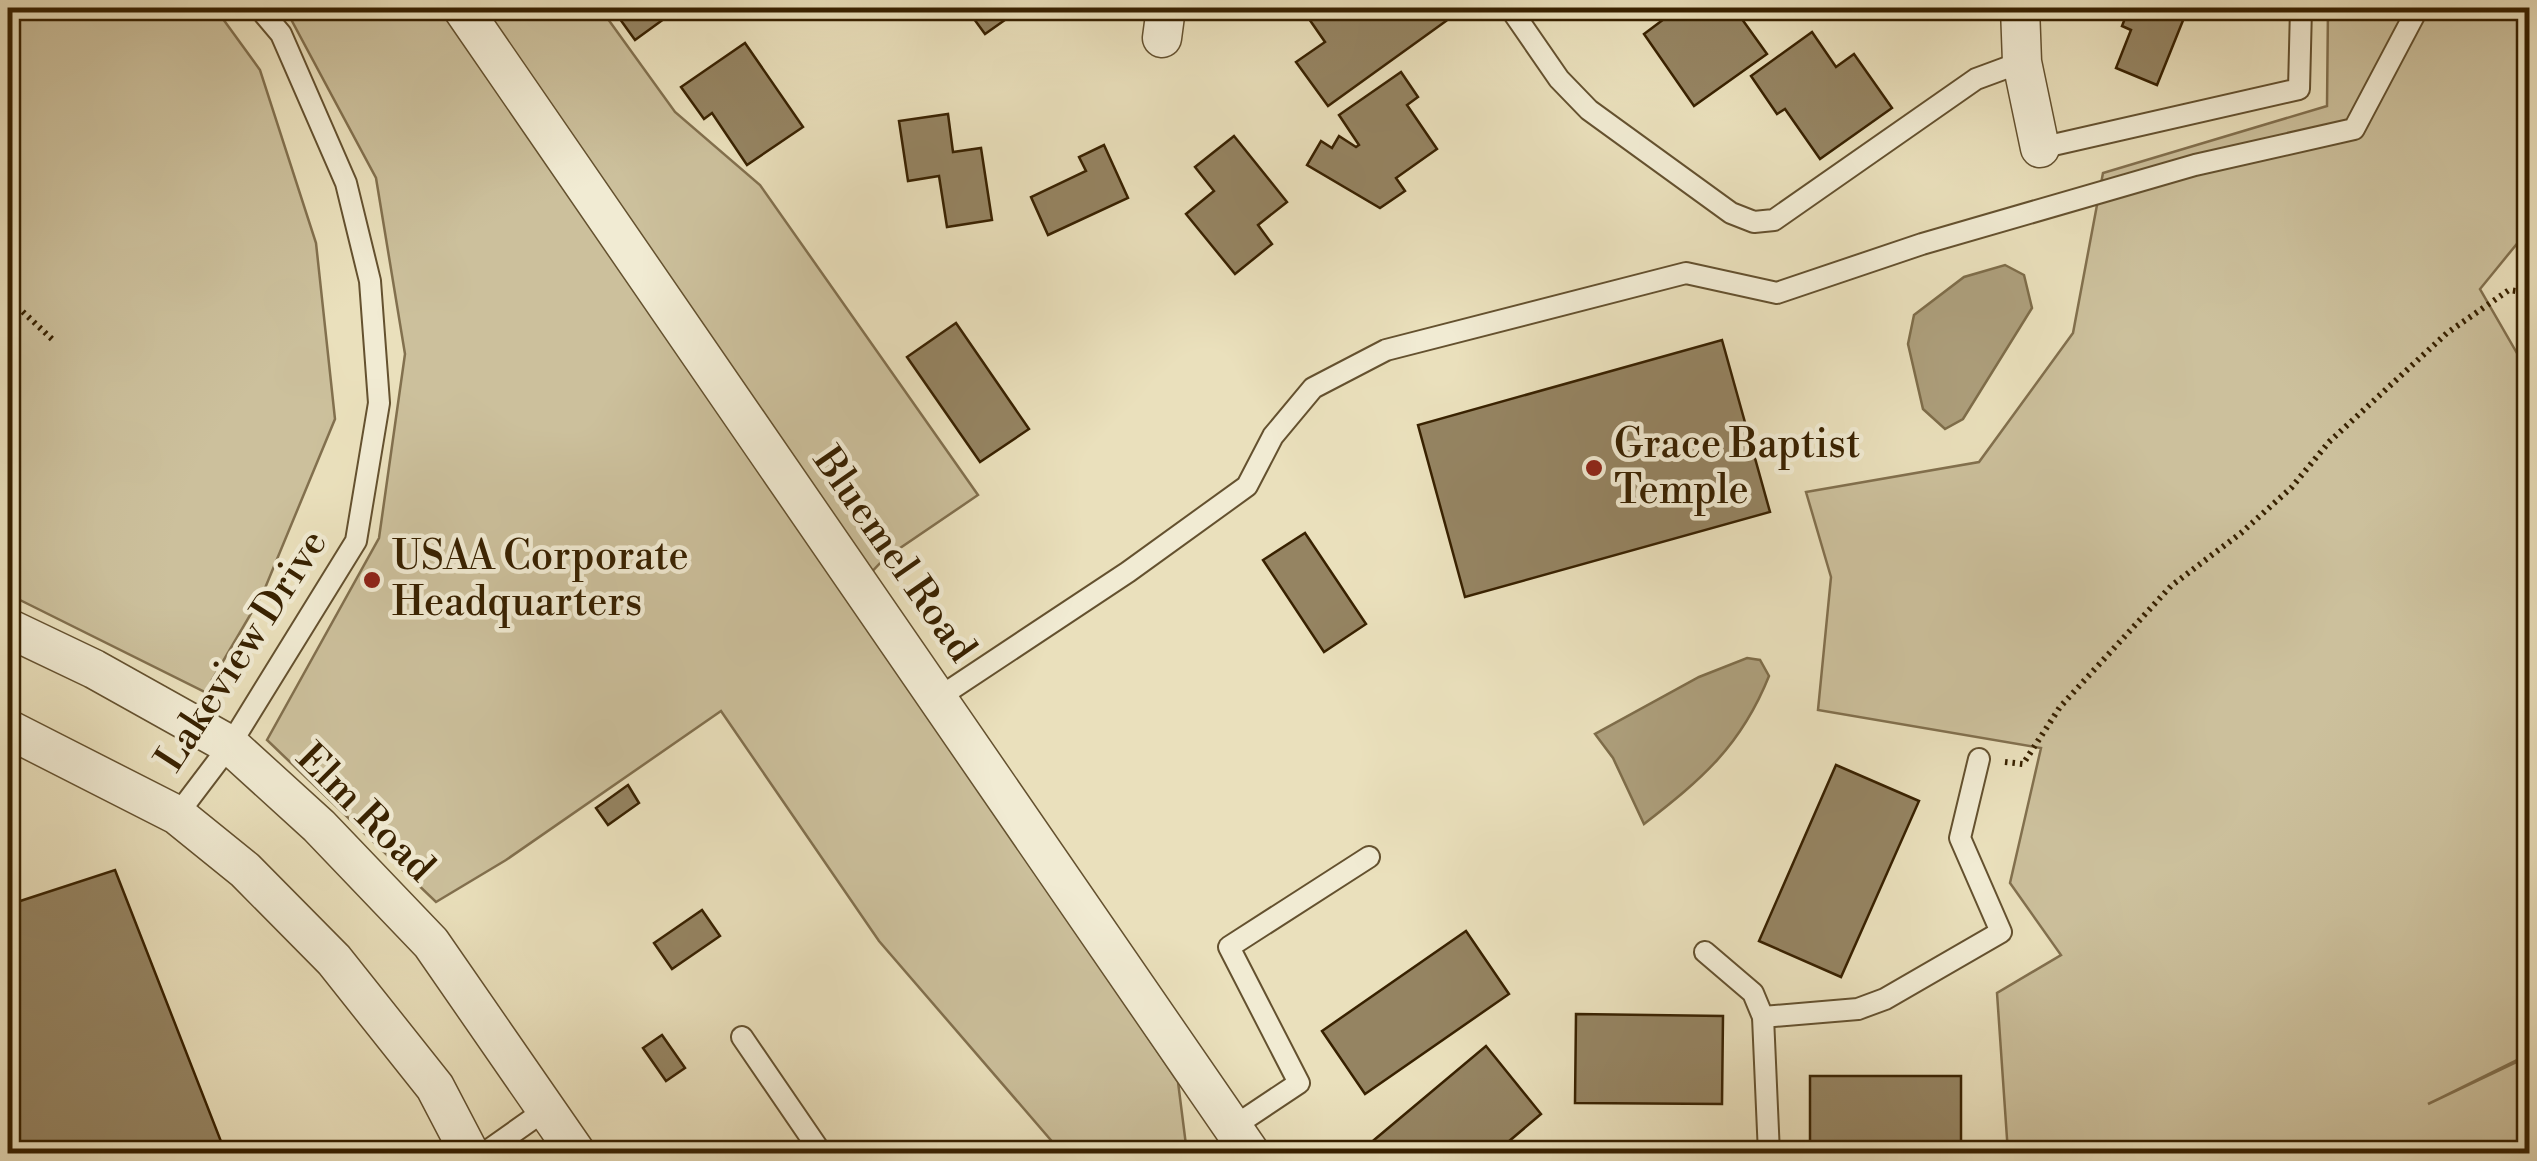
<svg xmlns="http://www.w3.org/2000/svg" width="2537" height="1161" viewBox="0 0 2537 1161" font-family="'Libre Bodoni',serif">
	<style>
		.green { fill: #ccc09c; stroke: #82704e; stroke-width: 2.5 }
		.water { fill: #ad9f7c; stroke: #7e6d4a; stroke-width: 2.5 }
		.building { fill: #958462; stroke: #382100; stroke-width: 2.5 }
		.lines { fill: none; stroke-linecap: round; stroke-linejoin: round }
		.lane-casing { stroke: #64512f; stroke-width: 24 }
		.street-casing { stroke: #64512f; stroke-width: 41 }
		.path { stroke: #382100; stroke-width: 6; stroke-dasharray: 2.5 5; stroke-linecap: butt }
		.lane { stroke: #f1ebd3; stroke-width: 20 }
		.street { stroke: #f1ebd3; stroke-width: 38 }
		.poi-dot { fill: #8f2418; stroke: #f1ebd3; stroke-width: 4 }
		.labels { text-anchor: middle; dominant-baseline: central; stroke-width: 9; stroke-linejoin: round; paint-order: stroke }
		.poi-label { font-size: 40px; fill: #382100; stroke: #f1ebd3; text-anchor: start }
		.street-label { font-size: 40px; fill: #382100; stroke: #f1ebd3 }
	</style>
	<rect width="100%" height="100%" fill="#eae0bc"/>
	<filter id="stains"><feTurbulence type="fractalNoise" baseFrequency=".002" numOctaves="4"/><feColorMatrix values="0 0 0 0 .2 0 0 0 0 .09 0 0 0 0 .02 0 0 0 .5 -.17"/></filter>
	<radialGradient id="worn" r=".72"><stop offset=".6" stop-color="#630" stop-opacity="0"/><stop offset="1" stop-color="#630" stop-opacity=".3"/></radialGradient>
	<g class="green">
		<path d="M8 8H215L260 70 316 243 335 419 263 593 205 692 8 594Z"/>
		<path d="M285 8H600L675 112 760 185 978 495 884 559 850 595 1178 1082 1187 1153H1062L879 941 721 711 506 860 436 902 267 740 379 538 405 354 376 178Z"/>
		<path d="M2328 8H2529V229L2480 289 2529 374V1054L2428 1104 2529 1056V1153H2008L1997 993 2061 955 2010 883 2041 748 1818 710 1831 577 1806 492 1979 462 2073 333 2103 173 2327 106Z"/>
	</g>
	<g class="water">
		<path d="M2005 265 2024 275 2032 308 1963 419 1945 429 1923 409 1908 344 1914 315 1964 277Z"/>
		<path d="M1747 658 1760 660 1769 676C1741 746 1702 779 1644 824L1613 758 1595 734 1699 677Z"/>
	</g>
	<g class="building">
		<path d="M612 8H679L635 40Z"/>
		<path d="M966 8H1022L985 34Z"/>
		<path d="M1318 8H1388L1395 17 1408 8H1436L1446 21 1328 106 1296 62 1325 42 1307 16Z"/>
		<path d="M1668 8H1734L1767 54 1694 106 1644 34 1672 13Z"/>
		<path d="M2129 8H2188L2157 85 2116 68 2131 30 2122 26Z"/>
		<path d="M1812 32 1836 67 1854 54 1892 108 1820 159 1785 109 1777 114 1751 76Z"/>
		<path d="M745 43 803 127 747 165 712 113 704 119 681 87Z"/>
		<path d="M1401 72 1418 97 1407 105 1437 149 1396 178 1405 191 1380 208 1307 165 1321 141 1332 148 1339 136 1356 147 1359 145 1339 115Z"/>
		<path d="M948 114 953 152 981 148 992 220 947 227 939 176 908 181 899 121Z"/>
		<path d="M1234 136 1287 202 1258 225 1272 244 1235 274 1186 214 1214 191 1195 167Z"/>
		<path d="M1104 145 1128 198 1048 235 1031 197 1086 171 1079 157Z"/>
		<path d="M956 323 1029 429 980 462 907 357Z"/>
		<path d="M1722 340 1770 512 1465 597 1418 425Z"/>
		<path d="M1305 533 1366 624 1324 652 1263 560Z"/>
		<path d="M1836 765 1919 801 1841 977 1759 941Z"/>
		<path d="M628 785 639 803 608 825 596 808Z"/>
		<path d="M115 870 222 1144 197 1154H8V905Z"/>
		<path d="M702 910 720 936 672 969 654 943Z"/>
		<path d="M1466 931 1509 994 1365 1094 1322 1031Z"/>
		<path d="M1576 1014 1723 1016 1722 1104 1575 1103Z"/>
		<path d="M662 1035 685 1068 666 1081 643 1048Z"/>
		<path d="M1486 1046 1541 1114 1494 1154H1385L1374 1140Z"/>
		<rect x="1810" y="1076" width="151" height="78"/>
	</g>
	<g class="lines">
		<g class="lane-casing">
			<g id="lane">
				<path d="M1510 8 1559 79 1589 110 1731 213 1754 222 1774 220 1976 79 2022 62"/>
				<path d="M2040 148 2299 89 2301 8"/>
				<path d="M938 698 1128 572 1247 486 1273 436 1313 388 1386 350 1686 273 1777 293 1922 244 2195 165 2354 129 2418 8"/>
				<path d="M177 815 230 745 356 541 379 403 370 281 346 183 281 34 259 8"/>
				<path d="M1705 952 1753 993 1763 1017 1769 1154"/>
				<path d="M1763 1017 1858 1009 1885 999 2001 932 1960 838 1979 759"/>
				<path d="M742 1037 822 1154"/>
				<path d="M1233 1127 1299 1083 1229 947 1369 857"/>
				<path d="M483 1154 548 1108"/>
			</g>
		</g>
		<g class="street-casing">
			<g id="street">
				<path d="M462 8 1251 1154"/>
				<path d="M2020 8 2022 62 2040 148"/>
				<path d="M1162 38 1166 8"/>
				<path d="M8 628 94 669 230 745 319 826 431 943 577 1154"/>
				<path d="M8 729 177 815 245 870 334 960 435 1087 470 1154"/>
			</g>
		</g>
		<g class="path">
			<path d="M8 310 22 311 54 341"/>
			<path d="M2005 762 2023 764 2060 707 2171 586 2241 533 2291 488 2329 442 2447 333 2509 290 2530 293"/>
		</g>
		<use href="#lane" class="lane"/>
		<use href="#street" class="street"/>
	</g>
	<g class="poi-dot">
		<circle cx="1594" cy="468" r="10"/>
		<circle cx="372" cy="580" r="10"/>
	</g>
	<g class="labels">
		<g class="poi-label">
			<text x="1614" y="445">Grace Baptist<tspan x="1614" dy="46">Temple</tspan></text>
			<text x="392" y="557">USAA Corporate<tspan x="392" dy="46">Headquarters</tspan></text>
		</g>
		<g class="street-label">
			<text transform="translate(894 555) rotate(55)">Bluemel Road</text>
			<text transform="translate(242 651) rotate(-57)">Lakeview Drive</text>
			<text transform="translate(365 813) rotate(45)">Elm Road</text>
		</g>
	</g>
	<rect width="2537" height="1161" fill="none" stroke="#eae0bc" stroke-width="40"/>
	<rect x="10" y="10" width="2517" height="1141" fill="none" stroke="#382100" stroke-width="5"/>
	<rect x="20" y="20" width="2497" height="1121" fill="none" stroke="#382100" stroke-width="2.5"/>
	<rect width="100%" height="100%" filter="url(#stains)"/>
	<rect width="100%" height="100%" fill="url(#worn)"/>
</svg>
